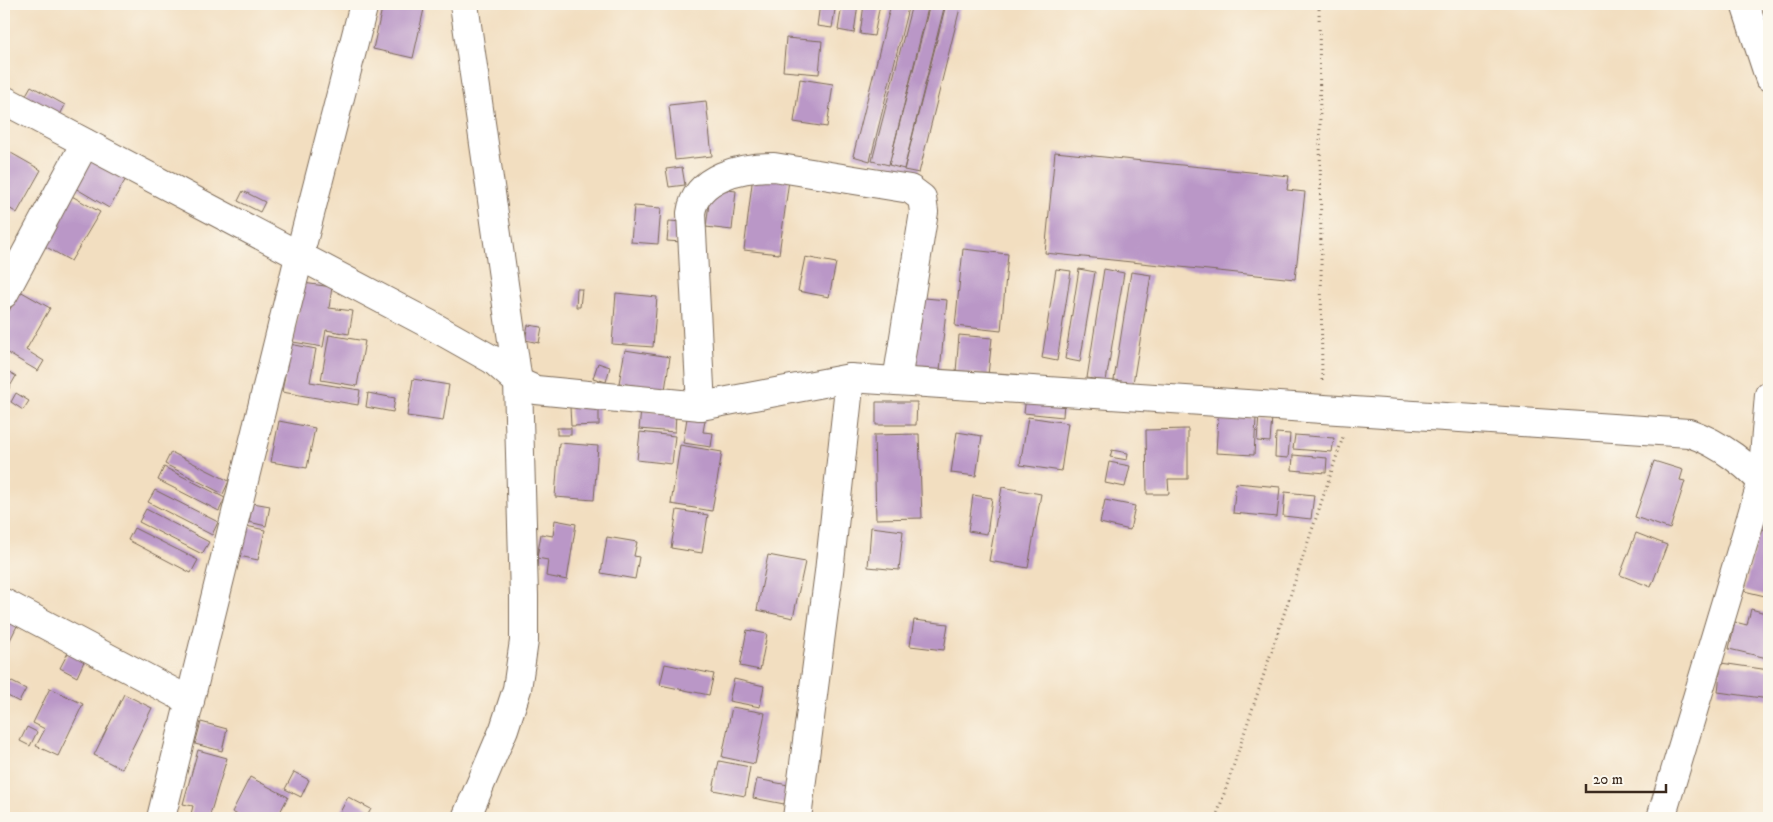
<svg xmlns="http://www.w3.org/2000/svg" width="1773" height="822" viewBox="0 0 1773 822" font-family="'IM FELL DW Pica',serif">
	<style>
		.building { fill: #ba97c7 }
		.lines { fill: none; stroke-linecap: round; stroke-linejoin: round }
		.minor-casing { stroke: #7b6957; stroke-width: 30 }
		.path { stroke: #7b6957; stroke-width: 3; stroke-dasharray: 1 4; stroke-linecap: butt }
		.minor { stroke: #fff; stroke-width: 28 }
	</style>
	<rect width="100%" height="100%" fill="#fbf7ec"/>
	<filter id="ink" filterUnits="userSpaceOnUse"><feTurbulence type="fractalNoise" baseFrequency=".02" numOctaves="2"/><feDisplacementMap in="SourceGraphic" scale="10" xChannelSelector="R" yChannelSelector="G"/><feConvolveMatrix kernelMatrix="1 2 1 2 8 2 1 2 1" color-interpolation-filters="sRGB"/></filter>
	<filter id="wash" filterUnits="userSpaceOnUse"><feTurbulence type="fractalNoise" baseFrequency=".0096" numOctaves="4" result="noise"/><feDisplacementMap in="SourceGraphic" scale="20" xChannelSelector="R" yChannelSelector="G"/><feGaussianBlur stdDeviation="1.12" result="paint"/><feColorMatrix in="noise" values="0 0 0 0 0 0 0 0 0 0 0 0 0 0 0 0 0 1.4 0 .05"/><feComposite in="paint" operator="in"/></filter>
	<g filter="url(#wash)">
		<rect width="100%" height="100%" fill="#f2dec0"/>
		<g id="blocks">
			<g class="building">
				<path d="M383 4H399L424 9 413 58 373 49Z"/>
				<path d="M820 4H836L832 28 817 26Z"/>
				<path d="M842 4H858L854 33 838 30Z"/>
				<path d="M864 4H880L874 36 860 34Z"/>
				<path d="M891 4H909L870 161 853 156Z"/>
				<path d="M912 4H929L889 165 872 161Z"/>
				<path d="M930 4H945L904 169 889 165Z"/>
				<path d="M946 4H961L919 173 904 170Z"/>
				<path d="M786 38 822 41 819 74 783 71Z"/>
				<path d="M800 79 833 84 827 127 794 122Z"/>
				<path d="M31 86 65 105 58 119 23 100Z"/>
				<path d="M706 101 712 156 675 160 669 105Z"/>
				<path d="M4 149 41 170 17 213 4 205Z"/>
				<path d="M1055 152 1289 176 1287 190 1305 192 1295 279 1045 253Z"/>
				<path d="M93 157 127 177 109 208 75 188Z"/>
				<path d="M682 167 685 185 669 187 666 169Z"/>
				<path d="M753 175 789 180 779 254 744 250Z"/>
				<path d="M711 188 736 191 732 230 706 227Z"/>
				<path d="M243 191 265 202 260 212 238 201Z"/>
				<path d="M70 195 100 212 71 261 41 244Z"/>
				<path d="M634 206 661 208 658 244 631 242Z"/>
				<path d="M669 221 683 222 682 242 667 241Z"/>
				<path d="M963 249 1008 254 1001 331 955 326Z"/>
				<path d="M805 257 836 263 829 297 798 291Z"/>
				<path d="M1056 269 1071 271 1057 361 1042 358Z"/>
				<path d="M1079 269 1095 272 1080 362 1065 359Z"/>
				<path d="M1104 269 1124 273 1106 381 1087 378Z"/>
				<path d="M1131 272 1151 275 1133 383 1114 380Z"/>
				<path d="M303 283 332 287 329 308 353 311 349 334 326 330 323 347 293 342Z"/>
				<path d="M577 289H582L580 307H576Z"/>
				<path d="M20 291 50 308 26 350 44 361 38 371 4 351V320Z"/>
				<path d="M616 293 657 297 653 347 612 344Z"/>
				<path d="M913 297 947 300 940 371 907 368Z"/>
				<path d="M528 325 542 327 539 343 525 340Z"/>
				<path d="M329 335 365 341 357 386 321 380Z"/>
				<path d="M959 335 992 338 988 375 956 372Z"/>
				<path d="M290 344 316 349 310 382 360 390 358 405 282 392Z"/>
				<path d="M625 350 670 357 665 390 619 383Z"/>
				<path d="M598 363 610 367 606 382 593 378Z"/>
				<path d="M4 369 16 376 4 397Z"/>
				<path d="M413 379 449 385 443 421 407 416Z"/>
				<path d="M16 393 29 401 23 410 11 402Z"/>
				<path d="M368 393 395 398 393 412 366 407Z"/>
				<path d="M1026 397 1064 402 1063 417 1024 413Z"/>
				<path d="M876 402H917L916 425H876Z"/>
				<path d="M599 406V425L571 426 570 407Z"/>
				<path d="M641 410 676 413 675 432 639 429Z"/>
				<path d="M688 412 706 415 703 432 713 433 711 447 683 443Z"/>
				<path d="M1218 416 1256 418 1254 455 1216 453Z"/>
				<path d="M1259 416 1272 417 1270 442 1257 441Z"/>
				<path d="M1028 417 1068 423 1061 471 1020 465Z"/>
				<path d="M279 421 315 428 307 468 271 462Z"/>
				<rect x="557" y="428" width="14" height="7"/>
				<path d="M1188 429V479H1168L1169 494H1147L1146 430Z"/>
				<path d="M640 432 675 436 672 464 637 460Z"/>
				<path d="M957 432 982 436 976 476 951 473Z"/>
				<path d="M1276 433 1290 434 1288 458 1275 457Z"/>
				<path d="M919 434 922 518 876 519 874 435Z"/>
				<path d="M1295 435 1334 438 1332 452 1293 449Z"/>
				<path d="M559 443 598 446 594 500 555 497Z"/>
				<path d="M680 445 722 452 712 511 671 504Z"/>
				<path d="M1112 450 1128 453 1127 460 1110 457Z"/>
				<path d="M171 452 229 481 223 494 165 464Z"/>
				<path d="M1293 455 1327 458 1326 473 1292 470Z"/>
				<path d="M1654 461 1683 470 1680 480 1685 481 1670 529 1635 517Z"/>
				<path d="M1109 462 1130 466 1125 487 1105 483Z"/>
				<path d="M164 467 225 498 219 511 158 480Z"/>
				<path d="M1236 483 1280 487 1277 517 1233 513Z"/>
				<path d="M1002 487 1041 494 1028 568 989 561Z"/>
				<path d="M155 490 218 522 212 535 148 502Z"/>
				<path d="M1285 492 1314 495 1311 519 1283 516Z"/>
				<path d="M973 495 992 498 987 534 968 531Z"/>
				<path d="M1105 500 1135 506 1130 530 1100 523Z"/>
				<path d="M253 503 270 506 266 526 249 522Z"/>
				<path d="M146 509 209 542 202 554 139 522Z"/>
				<path d="M677 510 708 515 702 553 671 548Z"/>
				<path d="M555 520 576 524 567 580 546 576 548 560 537 558 541 534 553 536Z"/>
				<path d="M246 526 265 530 258 560 239 556Z"/>
				<path d="M871 527 903 531 899 570 868 567Z"/>
				<path d="M134 528 198 560 191 573 128 540Z"/>
				<path d="M1760 528 1769 531V597L1744 591Z"/>
				<path d="M1636 533 1667 545 1651 587 1620 575Z"/>
				<path d="M607 537 637 542 634 556 639 557 635 579 601 573Z"/>
				<path d="M768 555 805 562 793 618 757 610Z"/>
				<path d="M1751 609 1769 614 1767 658 1729 649 1735 622 1747 625Z"/>
				<path d="M4 617 18 624 6 648 4 647Z"/>
				<path d="M914 620 948 624 944 650 910 646Z"/>
				<path d="M747 630 767 634 760 670 740 666Z"/>
				<path d="M70 649 86 657 77 677 60 668Z"/>
				<path d="M1721 663 1769 670V699L1718 692Z"/>
				<path d="M665 664 714 674 709 695 660 685Z"/>
				<path d="M4 678 26 689 19 702 4 694Z"/>
				<path d="M734 679 764 686 760 707 729 701Z"/>
				<path d="M50 688 83 704 58 756 36 746 45 729 33 723Z"/>
				<path d="M124 694 152 708 122 769 94 755Z"/>
				<path d="M732 707 765 713 755 764 722 757Z"/>
				<path d="M201 722 227 729 222 751 195 744Z"/>
				<path d="M27 727 37 732 30 746 20 741Z"/>
				<path d="M198 750 227 758 209 818H190L193 806 183 804Z"/>
				<path d="M719 761 750 767 745 796 713 790Z"/>
				<path d="M294 772 309 780 301 797 285 789Z"/>
				<path d="M250 777 288 797 277 818H244L232 812Z"/>
				<path d="M757 779 788 785 784 804 753 798Z"/>
				<path d="M348 797 371 809 366 818H337Z"/>
				<path d="M1676 814 1694 817V818H1675Z"/>
			</g>
		</g>
	</g>
	<g filter="url(#ink)">
		<use href="#blocks" fill-opacity="0" stroke="#7b6957" stroke-width="1"/>
		<g class="lines">
			<g class="minor-casing">
				<g id="minor">
					<path d="M464 4 518 382 524 596V641L517 689 504 729 466 818"/>
					<path d="M1745 4 1769 77"/>
					<path d="M4 100 429 324 493 360 518 382 536 390 701 406 850 378 1689 433C1717 442 1753 467 1769 492"/>
					<path d="M4 294 85 143"/>
					<path d="M701 406 691 213C696 176 742 167 774 167L910 189 922 198 924 212 897 381"/>
					<path d="M4 603 190 701"/>
					<path d="M161 818 299 257 364 4"/>
					<path d="M797 818 829 572 850 378"/>
					<path d="M1661 818 1762 481 1769 395"/>
				</g>
			</g>
			<g class="path">
				<path d="M1319 4 1322 383"/>
				<path d="M1216 818 1343 437"/>
			</g>
			<use href="#minor" class="minor"/>
		</g>
	</g>
	<rect width="1773" height="822" fill="none" stroke="#fbf7ec" stroke-width="20"/>
	<path d="M1586 784v8h80v-8" fill="none" stroke="#3b2a1e" stroke-width="2.5"/>
	<text x="1593" y="784" font-size="15" fill="#3b2a1e" stroke="#fbf7ec" stroke-width="4" paint-order="stroke">20 m</text>
</svg>
